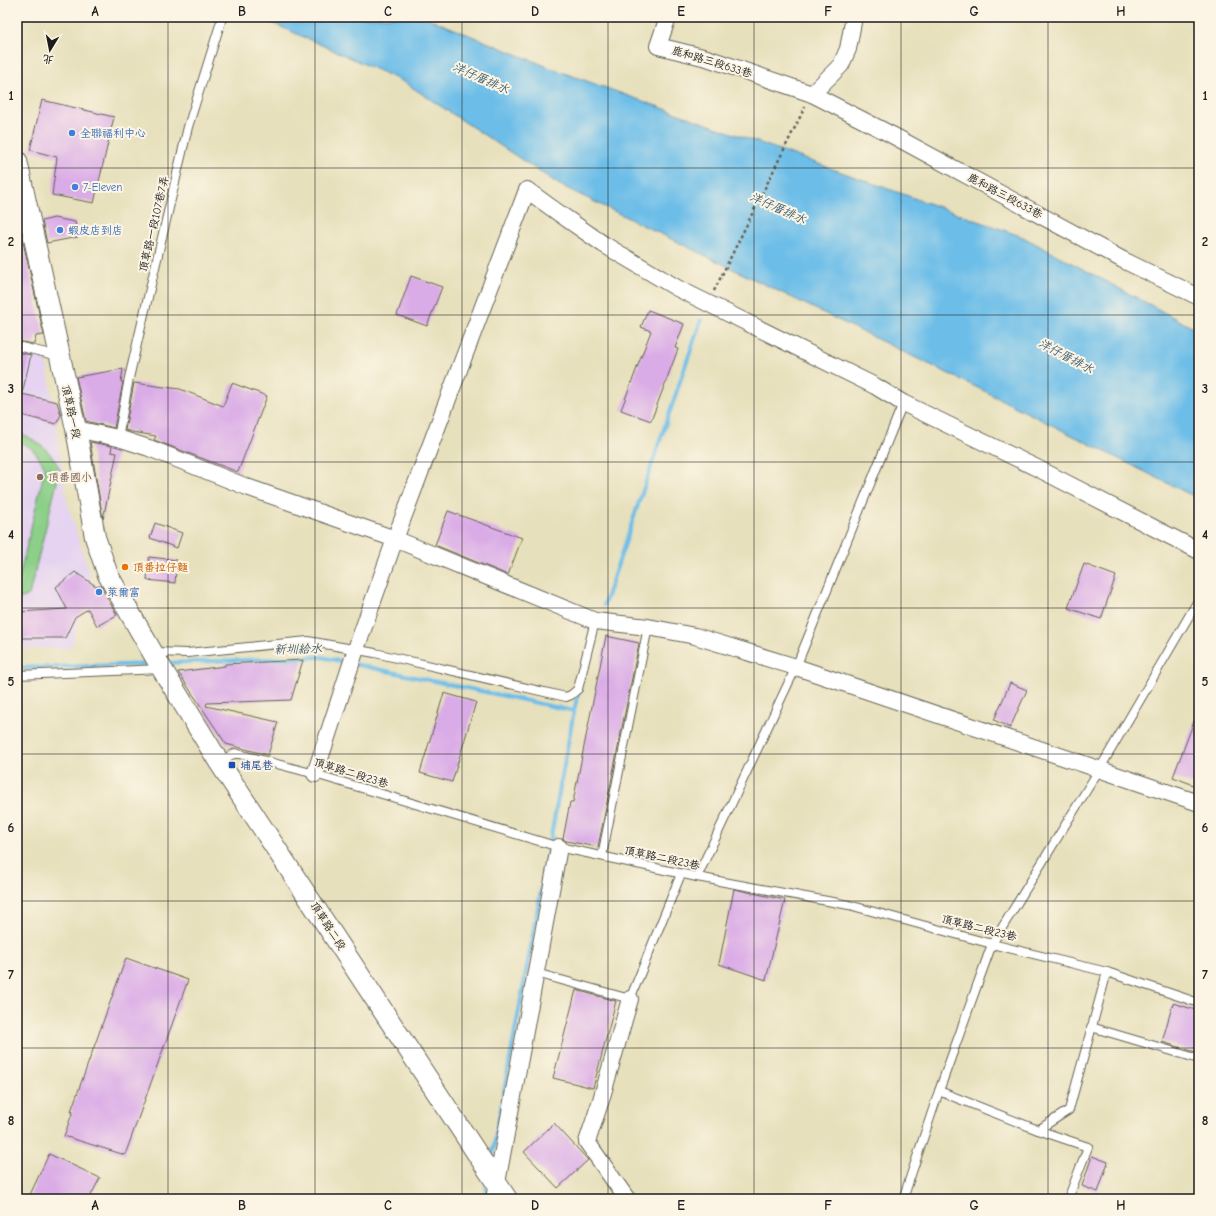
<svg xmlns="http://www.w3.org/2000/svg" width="1216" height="1216" viewBox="0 0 1216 1216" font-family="'Comic Neue','LXGW WenKai TC',sans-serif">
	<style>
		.built { fill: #e5d3f1 }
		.green { fill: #8bcf88; stroke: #547652 }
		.water { fill: #6cbde8; stroke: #446c82 }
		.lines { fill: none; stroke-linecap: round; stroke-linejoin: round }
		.stream { stroke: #6cbde8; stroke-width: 4 }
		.building { fill: #daace7 }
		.service-casing { stroke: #636154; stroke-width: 10 }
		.minor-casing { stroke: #636154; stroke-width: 18 }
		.tertiary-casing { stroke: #636154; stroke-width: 22 }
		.path { stroke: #636154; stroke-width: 2.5; stroke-dasharray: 3 3; stroke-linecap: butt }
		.service { stroke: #fff; stroke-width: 8 }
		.minor { stroke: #fff; stroke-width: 16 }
		.tertiary { stroke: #fff; stroke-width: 20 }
		.grid { fill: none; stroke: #1c1c1c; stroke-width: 1; stroke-opacity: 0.55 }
		.shop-dot { fill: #3f7fe0; stroke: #fcf5e5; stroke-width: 1.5 }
		.education-dot { fill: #8d6e63; stroke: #fcf5e5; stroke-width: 1.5 }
		.food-dot { fill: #e8710a; stroke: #fcf5e5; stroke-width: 1.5 }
		.transit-dot { fill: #1a4fb4; stroke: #fcf5e5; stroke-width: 1.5 }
		.labels { text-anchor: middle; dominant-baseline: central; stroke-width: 4; stroke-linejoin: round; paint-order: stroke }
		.street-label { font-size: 11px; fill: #1c1c1c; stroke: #fcf5e5 }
		.shop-label { font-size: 11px; fill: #366cbe; stroke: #fcf5e5; text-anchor: start }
		.education-label { font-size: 11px; fill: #785e54; stroke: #fcf5e5; text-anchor: start }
		.food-label { font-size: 11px; fill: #c56008; stroke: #fcf5e5; text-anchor: start }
		.transit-label { font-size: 11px; fill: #164399; stroke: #fcf5e5; text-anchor: start }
		.water-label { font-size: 12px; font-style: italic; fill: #3c5c6e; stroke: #fcf5e5 }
		.neatline { fill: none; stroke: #1c1c1c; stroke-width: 1.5 }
		.grid-label { font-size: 13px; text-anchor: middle; font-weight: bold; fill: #1c1c1c }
	</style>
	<rect width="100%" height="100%" fill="#fcf5e5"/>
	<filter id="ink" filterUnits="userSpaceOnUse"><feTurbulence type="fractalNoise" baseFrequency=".025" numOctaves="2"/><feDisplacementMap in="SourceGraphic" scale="8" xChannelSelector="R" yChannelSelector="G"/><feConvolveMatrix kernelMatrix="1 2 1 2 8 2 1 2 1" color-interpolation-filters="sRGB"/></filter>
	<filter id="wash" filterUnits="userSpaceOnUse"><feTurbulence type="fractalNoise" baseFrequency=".012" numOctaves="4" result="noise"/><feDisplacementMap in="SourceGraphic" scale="16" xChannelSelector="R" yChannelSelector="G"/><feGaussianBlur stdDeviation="0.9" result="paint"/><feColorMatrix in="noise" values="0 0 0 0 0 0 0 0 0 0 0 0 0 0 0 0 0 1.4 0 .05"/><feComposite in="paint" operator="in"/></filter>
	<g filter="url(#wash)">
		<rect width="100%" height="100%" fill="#e7e0bc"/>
		<path class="built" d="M17 346 45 353 50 383 67 502 82 550 91 576 71 648 17 649Z"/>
		<path class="green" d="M17 432C38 441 50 449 60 470L29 595 17 600V587L45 468C39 456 31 444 17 442Z"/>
		<path class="water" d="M259 17H425L553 69 1023 237 1199 331V499L980 389 560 185 404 82Z"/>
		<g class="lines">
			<g class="stream">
				<path d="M604 605 701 320"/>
				<path d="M165 663 322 657 348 663"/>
				<path d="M354 664 574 711"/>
				<path d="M17 668 153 664"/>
				<path d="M491 1162 574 711 579 689"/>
				<path d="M484 1199 488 1181"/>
			</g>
		</g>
		<g id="blocks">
			<g class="building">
				<path d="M42 100 114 117 94 203 52 195 57 157 30 150Z"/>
				<path d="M54 218 75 222 78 237 47 243 42 221Z"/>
				<path d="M21 233 44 335 36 336 34 344 17 341V234Z"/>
				<path d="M411 276 442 287 427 326 397 315Z"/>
				<path d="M648 310 684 324 675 348 678 349 651 421 621 410 651 331 641 327Z"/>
				<path d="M17 352 31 355 22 394 57 402 61 415 56 424 17 414Z"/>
				<path d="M123 369 121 382H123L114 428 86 421 76 377Z"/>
				<path d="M134 383 180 389 223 406 232 383 267 396 238 472 154 440 156 436 132 432 125 430Z"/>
				<path d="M90 442 112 446 111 452 117 453 103 519Z"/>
				<path d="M448 511 522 538 508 575 435 545Z"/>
				<path d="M155 523 182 533 177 548 150 538Z"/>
				<path d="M149 557 177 560 175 583 147 580Z"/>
				<path d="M1084 564 1116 576 1101 619 1068 608Z"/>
				<path d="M75 572 96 586 100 585 117 615 97 626 88 609 75 617 65 638H17V612L67 609 56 587Z"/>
				<path d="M606 636 639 643 598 847 566 841 563 839 570 802H573Z"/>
				<path d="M303 660 291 700 207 703 206 706 278 722 268 755 226 744 178 672 225 666V664Z"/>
				<path d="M1010 683 1027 690 1010 728 994 720Z"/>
				<path d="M444 693 476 702 452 782 420 773Z"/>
				<path d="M1198 711H1199V787L1173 777Z"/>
				<path d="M734 889 785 900 766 980 719 964Z"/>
				<path d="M126 958 188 980 125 1155 64 1136 73 1111H71Z"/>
				<path d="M576 990 616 1001 593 1088 553 1078Z"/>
				<path d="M1173 1003 1199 1011V1053L1162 1042Z"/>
				<path d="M554 1123 588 1160 558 1188 524 1152Z"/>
				<path d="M49 1154 100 1178 89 1199H28Z"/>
				<path d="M1092 1156 1108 1162 1098 1192 1082 1186Z"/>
			</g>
		</g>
	</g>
	<g filter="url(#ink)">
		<use href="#blocks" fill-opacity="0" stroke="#636154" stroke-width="1"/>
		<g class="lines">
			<g class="service-casing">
				<g id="service">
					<path d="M17 346 59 356"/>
					<path d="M118 438 129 378 188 127 222 18"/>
					<path d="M154 652 187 653 308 641 375 653 566 697 571 695 578 689 595 621"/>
					<path d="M17 675 162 669"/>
					<path d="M219 762 235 753 315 774 559 847 697 877 849 905 992 944 1107 972"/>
					<path d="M602 856 648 627"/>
					<path d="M697 877 796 667 903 403"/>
					<path d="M536 973 630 999 681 874"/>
					<path d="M1091 1027 1199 1059"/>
					<path d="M939 1091 1038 1130 1069 1110 1107 972 1199 1003"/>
					<path d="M1199 1123 1198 1127H1199"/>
					<path d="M1038 1130 1088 1147 1068 1199"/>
					<path d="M903 1199 939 1091 992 944 1099 770 1199 599"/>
				</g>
			</g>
			<g class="minor-casing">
				<g id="minor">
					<path d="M668 17 658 46 707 58 812 94 892 135 1123 260 1199 297"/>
					<path d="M812 94 841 65 848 49 854 17"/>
					<path d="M76 429 118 438 149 448 247 487 395 539 595 621 648 627 695 636 796 667 1199 803"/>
					<path d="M315 774 356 649 395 539 527 190 560 214 603 244 677 288 875 386 903 403 1039 469 1199 551"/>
					<path d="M494 1199 559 847"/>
					<path d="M627 1199 587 1142 601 1100 630 999"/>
				</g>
			</g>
			<g class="tertiary-casing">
				<path id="tertiary" d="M17 161 76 429 95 537 108 575 162 669 219 762 507 1199"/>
			</g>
			<path class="path" d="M714 291 805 107"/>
			<use href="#service" class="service"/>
			<use href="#minor" class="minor"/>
			<use href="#tertiary" class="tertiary"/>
		</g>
	</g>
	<path class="grid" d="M168 17V1199M315 17V1199M462 17V1199M608 17V1199M754 17V1199M901 17V1199M1048 17V1199M17 168H1199M17 315H1199M17 462H1199M17 608H1199M17 754H1199M17 901H1199M17 1048H1199"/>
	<g class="shop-dot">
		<circle cx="72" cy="133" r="4"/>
		<circle cx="75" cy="187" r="4"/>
		<circle cx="60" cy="230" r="4"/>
		<circle cx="99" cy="592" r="4"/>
	</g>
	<circle class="education-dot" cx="40" cy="477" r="4"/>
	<circle class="food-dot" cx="125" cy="567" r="4"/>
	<rect class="transit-dot" x="228" y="761" width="8" height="8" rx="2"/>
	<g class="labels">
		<g class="street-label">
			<text transform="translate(712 62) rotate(17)">鹿和路三段633巷</text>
			<text transform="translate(1005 196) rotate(28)">鹿和路三段633巷</text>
			<text transform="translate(154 224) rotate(-77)">頂草路一段107巷7弄</text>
			<text transform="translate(71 412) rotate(78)">頂草路一段</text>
			<text transform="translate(351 773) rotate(17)">頂草路二段23巷</text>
			<text transform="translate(662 858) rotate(12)">頂草路二段23巷</text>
			<text transform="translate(328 926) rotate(57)">頂草路二段</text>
			<text transform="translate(979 928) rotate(14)">頂草路二段23巷</text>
		</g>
		<g class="shop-label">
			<text x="80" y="133">全聯福利中心</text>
			<text x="83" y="187">7-Eleven</text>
			<text x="68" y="230">蝦皮店到店</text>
			<text x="107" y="592">萊爾富</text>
		</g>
		<g class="education-label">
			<text x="48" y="477">頂番國小</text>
		</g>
		<g class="food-label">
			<text x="133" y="567">頂番拉仔麵</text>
		</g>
		<g class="transit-label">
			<text x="240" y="765">埔尾巷</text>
		</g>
		<g class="water-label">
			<text transform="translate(481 78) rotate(24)">洋仔厝排水</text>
			<text transform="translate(778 208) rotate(24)">洋仔厝排水</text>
			<text transform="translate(1066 356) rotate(28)">洋仔厝排水</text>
			<text transform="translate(298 649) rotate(-1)">新圳給水</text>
		</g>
	</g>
	<rect width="1216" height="1216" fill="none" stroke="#fcf5e5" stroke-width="44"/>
	<g transform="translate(50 50) rotate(190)" stroke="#fcf5e5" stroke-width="3" paint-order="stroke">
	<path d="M0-3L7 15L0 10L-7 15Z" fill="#1c1c1c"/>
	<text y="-6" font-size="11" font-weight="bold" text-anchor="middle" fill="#1c1c1c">北</text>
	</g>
	<rect x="22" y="22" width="1172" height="1172" class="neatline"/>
	<g class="grid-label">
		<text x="95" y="16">A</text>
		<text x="242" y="16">B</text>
		<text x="388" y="16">C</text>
		<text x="535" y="16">D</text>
		<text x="681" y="16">E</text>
		<text x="828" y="16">F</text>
		<text x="974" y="16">G</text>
		<text x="1121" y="16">H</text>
		<text x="11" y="100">1</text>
		<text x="1205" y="100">1</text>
		<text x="11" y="246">2</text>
		<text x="1205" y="246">2</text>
		<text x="11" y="393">3</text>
		<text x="1205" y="393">3</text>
		<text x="11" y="539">4</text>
		<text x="1205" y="539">4</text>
		<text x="11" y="686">5</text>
		<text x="1205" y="686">5</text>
		<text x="11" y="832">6</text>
		<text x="1205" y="832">6</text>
		<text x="11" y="979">7</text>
		<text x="1205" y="979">7</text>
		<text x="11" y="1125">8</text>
		<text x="1205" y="1125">8</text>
		<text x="95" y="1210">A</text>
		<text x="242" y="1210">B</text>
		<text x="388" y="1210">C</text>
		<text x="535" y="1210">D</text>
		<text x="681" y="1210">E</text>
		<text x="828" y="1210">F</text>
		<text x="974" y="1210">G</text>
		<text x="1121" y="1210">H</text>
	</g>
</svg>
